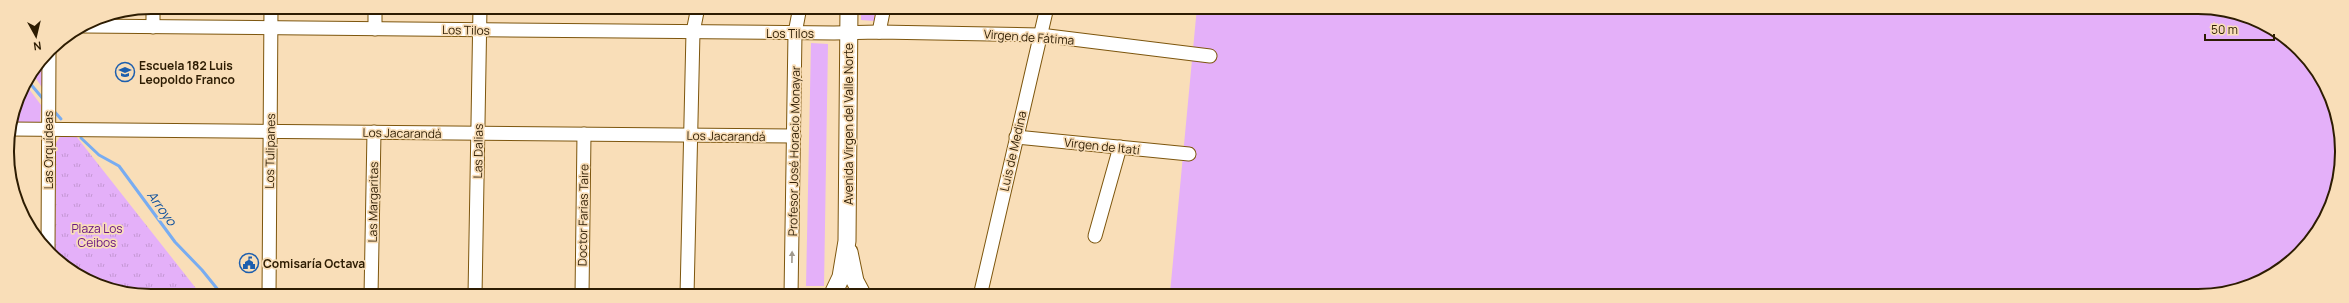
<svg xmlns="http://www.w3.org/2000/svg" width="2349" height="303" viewBox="0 0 2349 303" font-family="Manrope,sans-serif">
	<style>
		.grass { fill: #e4b0f9 }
		.park { fill: url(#park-tufts) }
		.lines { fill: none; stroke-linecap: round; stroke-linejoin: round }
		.stream { stroke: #78acf1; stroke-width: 3 }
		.minor-casing { stroke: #7d560e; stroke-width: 15 }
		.major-casing { stroke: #7d560e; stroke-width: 19 }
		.minor { stroke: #fff; stroke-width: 13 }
		.major { stroke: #fff; stroke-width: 17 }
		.oneway { fill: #a0998d }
		.labels { text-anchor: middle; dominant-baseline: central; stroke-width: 3.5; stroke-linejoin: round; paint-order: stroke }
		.street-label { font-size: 12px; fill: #2d1c02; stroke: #f9deb8 }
		.poi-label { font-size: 12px; font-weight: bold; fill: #2d1c02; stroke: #f9deb8; text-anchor: start }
		.park-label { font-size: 12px; fill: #6a1784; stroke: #f9deb8 }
		.water-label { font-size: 13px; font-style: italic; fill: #0e509d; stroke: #f9deb8 }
		.rim { fill: none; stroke: #2d1c02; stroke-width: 2 }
	</style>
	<defs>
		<pattern id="park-tufts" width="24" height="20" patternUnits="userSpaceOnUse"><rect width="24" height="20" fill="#e4b0f9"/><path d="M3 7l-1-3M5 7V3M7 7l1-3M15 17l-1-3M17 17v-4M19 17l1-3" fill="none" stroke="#c497d4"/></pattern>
	</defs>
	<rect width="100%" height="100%" fill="#f9deb8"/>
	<g class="grass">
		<path d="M861 7H876L874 21 861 20Z"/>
		<path d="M1197 7H2207L2262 22 2306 56 2334 105 2342 161 2327 215 2300 254 2253 285 2207 296H1167L1170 293Z"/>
		<path d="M811 43 828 44 824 286H806Z"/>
		<path d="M43 59V89L33 74Z"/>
		<path d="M26 85 41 105 40 124 11 125 18 96Z"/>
	</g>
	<path class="park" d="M61 135 76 136 202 296H142L87 281 55 256 56 143Z"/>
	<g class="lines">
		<g class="stream">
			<path d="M28 81 44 100"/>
			<path d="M53 110 61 119"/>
			<path d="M81 138 99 155 119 166 175 242 202 270 223 296"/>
		</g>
		<g class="minor-casing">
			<g id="minor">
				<path d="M84 26 834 33 879 32 1040 35 1210 56"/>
				<path d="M153 27V7"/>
				<path d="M375 29V7"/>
				<path d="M879 32 884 7"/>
				<path d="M10 129 794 136"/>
				<path d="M1016 137 1189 154"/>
				<path d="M1095 236 1120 147"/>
				<path d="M48 250 49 50"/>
				<path d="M269 296 271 7"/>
				<path d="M371 296 374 132"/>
				<path d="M475 296 480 7"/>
				<path d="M582 296 584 134"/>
				<path d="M687 296 693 32 698 7"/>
				<path d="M791 296 795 33 800 7"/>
				<path d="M980 296 1047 7"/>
			</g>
		</g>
		<g class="major-casing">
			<g id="major">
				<path d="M849 252 855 281 863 296"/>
				<path d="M832 296 841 277 847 241 849 7"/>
			</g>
		</g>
		<use href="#minor" class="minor"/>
		<use href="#major" class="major"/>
	</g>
	<defs><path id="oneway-solid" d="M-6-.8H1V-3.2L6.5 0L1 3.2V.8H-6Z"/></defs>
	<use class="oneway" href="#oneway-solid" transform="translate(792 257) rotate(-89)"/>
	<defs>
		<g id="school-ring" transform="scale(1)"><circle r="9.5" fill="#f9deb8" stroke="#1c5eae" stroke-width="1.5"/><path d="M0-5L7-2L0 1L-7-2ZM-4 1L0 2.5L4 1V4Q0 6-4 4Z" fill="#1c5eae"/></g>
		<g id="civic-ring" transform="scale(1)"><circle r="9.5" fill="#f9deb8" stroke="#1c5eae" stroke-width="1.5"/><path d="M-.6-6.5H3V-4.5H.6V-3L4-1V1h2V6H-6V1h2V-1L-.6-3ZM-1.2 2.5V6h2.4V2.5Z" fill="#1c5eae"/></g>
	</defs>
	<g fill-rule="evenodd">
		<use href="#school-ring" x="125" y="72"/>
		<use href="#civic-ring" x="249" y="263"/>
	</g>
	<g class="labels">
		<g class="street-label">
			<text transform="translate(466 30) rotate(1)">Los Tilos</text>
			<text x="790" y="33">Los Tilos</text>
			<text transform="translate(1029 37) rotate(4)">Virgen de Fátima</text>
			<text transform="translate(848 124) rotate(-90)">Avenida Virgen del Valle Norte</text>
			<text transform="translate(402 133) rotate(1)">Los Jacarandá</text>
			<text transform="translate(726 136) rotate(1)">Los Jacarandá</text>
			<text transform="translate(1102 146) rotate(6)">Virgen de Itatí</text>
			<text transform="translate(48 150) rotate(-90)">Las Orquídeas</text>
			<text transform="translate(270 151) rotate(-89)">Los Tulipanes</text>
			<text transform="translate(478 151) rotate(-89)">Las Dalias</text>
			<text transform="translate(794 151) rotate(-89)">Profesor José Horacio Monayar</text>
			<text transform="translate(1013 151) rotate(-77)">Luis de Medina</text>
			<text transform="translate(373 202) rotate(-89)">Las Margaritas</text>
			<text transform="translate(583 215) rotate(-89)">Doctor Farias Taire</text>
		</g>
		<g class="poi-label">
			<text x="139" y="65">Escuela 182 Luis<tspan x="139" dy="14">Leopoldo Franco</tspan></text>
			<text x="263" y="263">Comisaría Octava</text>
		</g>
		<g class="park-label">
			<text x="97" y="228">Plaza Los<tspan x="97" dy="14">Ceibos</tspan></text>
		</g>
		<g class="water-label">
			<text transform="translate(162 208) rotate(54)">Arroyo</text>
		</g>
	</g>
	<path d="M0 0H2349V303H0ZM151 14H2198A137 137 0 0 1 2335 151V152A137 137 0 0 1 2198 289H151A137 137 0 0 1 14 152V151A137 137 0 0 1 151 14Z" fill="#f9deb8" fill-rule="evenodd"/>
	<path class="rim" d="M151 14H2198A137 137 0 0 1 2335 151V152A137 137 0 0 1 2198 289H151A137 137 0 0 1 14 152V151A137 137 0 0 1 151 14Z"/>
	<g transform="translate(36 36) rotate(172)" stroke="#f9deb8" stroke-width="3" paint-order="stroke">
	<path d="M0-3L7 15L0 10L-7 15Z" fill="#2d1c02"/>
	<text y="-6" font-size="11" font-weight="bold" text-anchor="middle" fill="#2d1c02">N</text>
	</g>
	<path d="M2205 34v6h69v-6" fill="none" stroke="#2d1c02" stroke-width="2"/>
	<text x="2211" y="34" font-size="12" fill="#2d1c02" stroke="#f9deb8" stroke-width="3" paint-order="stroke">50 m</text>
</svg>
